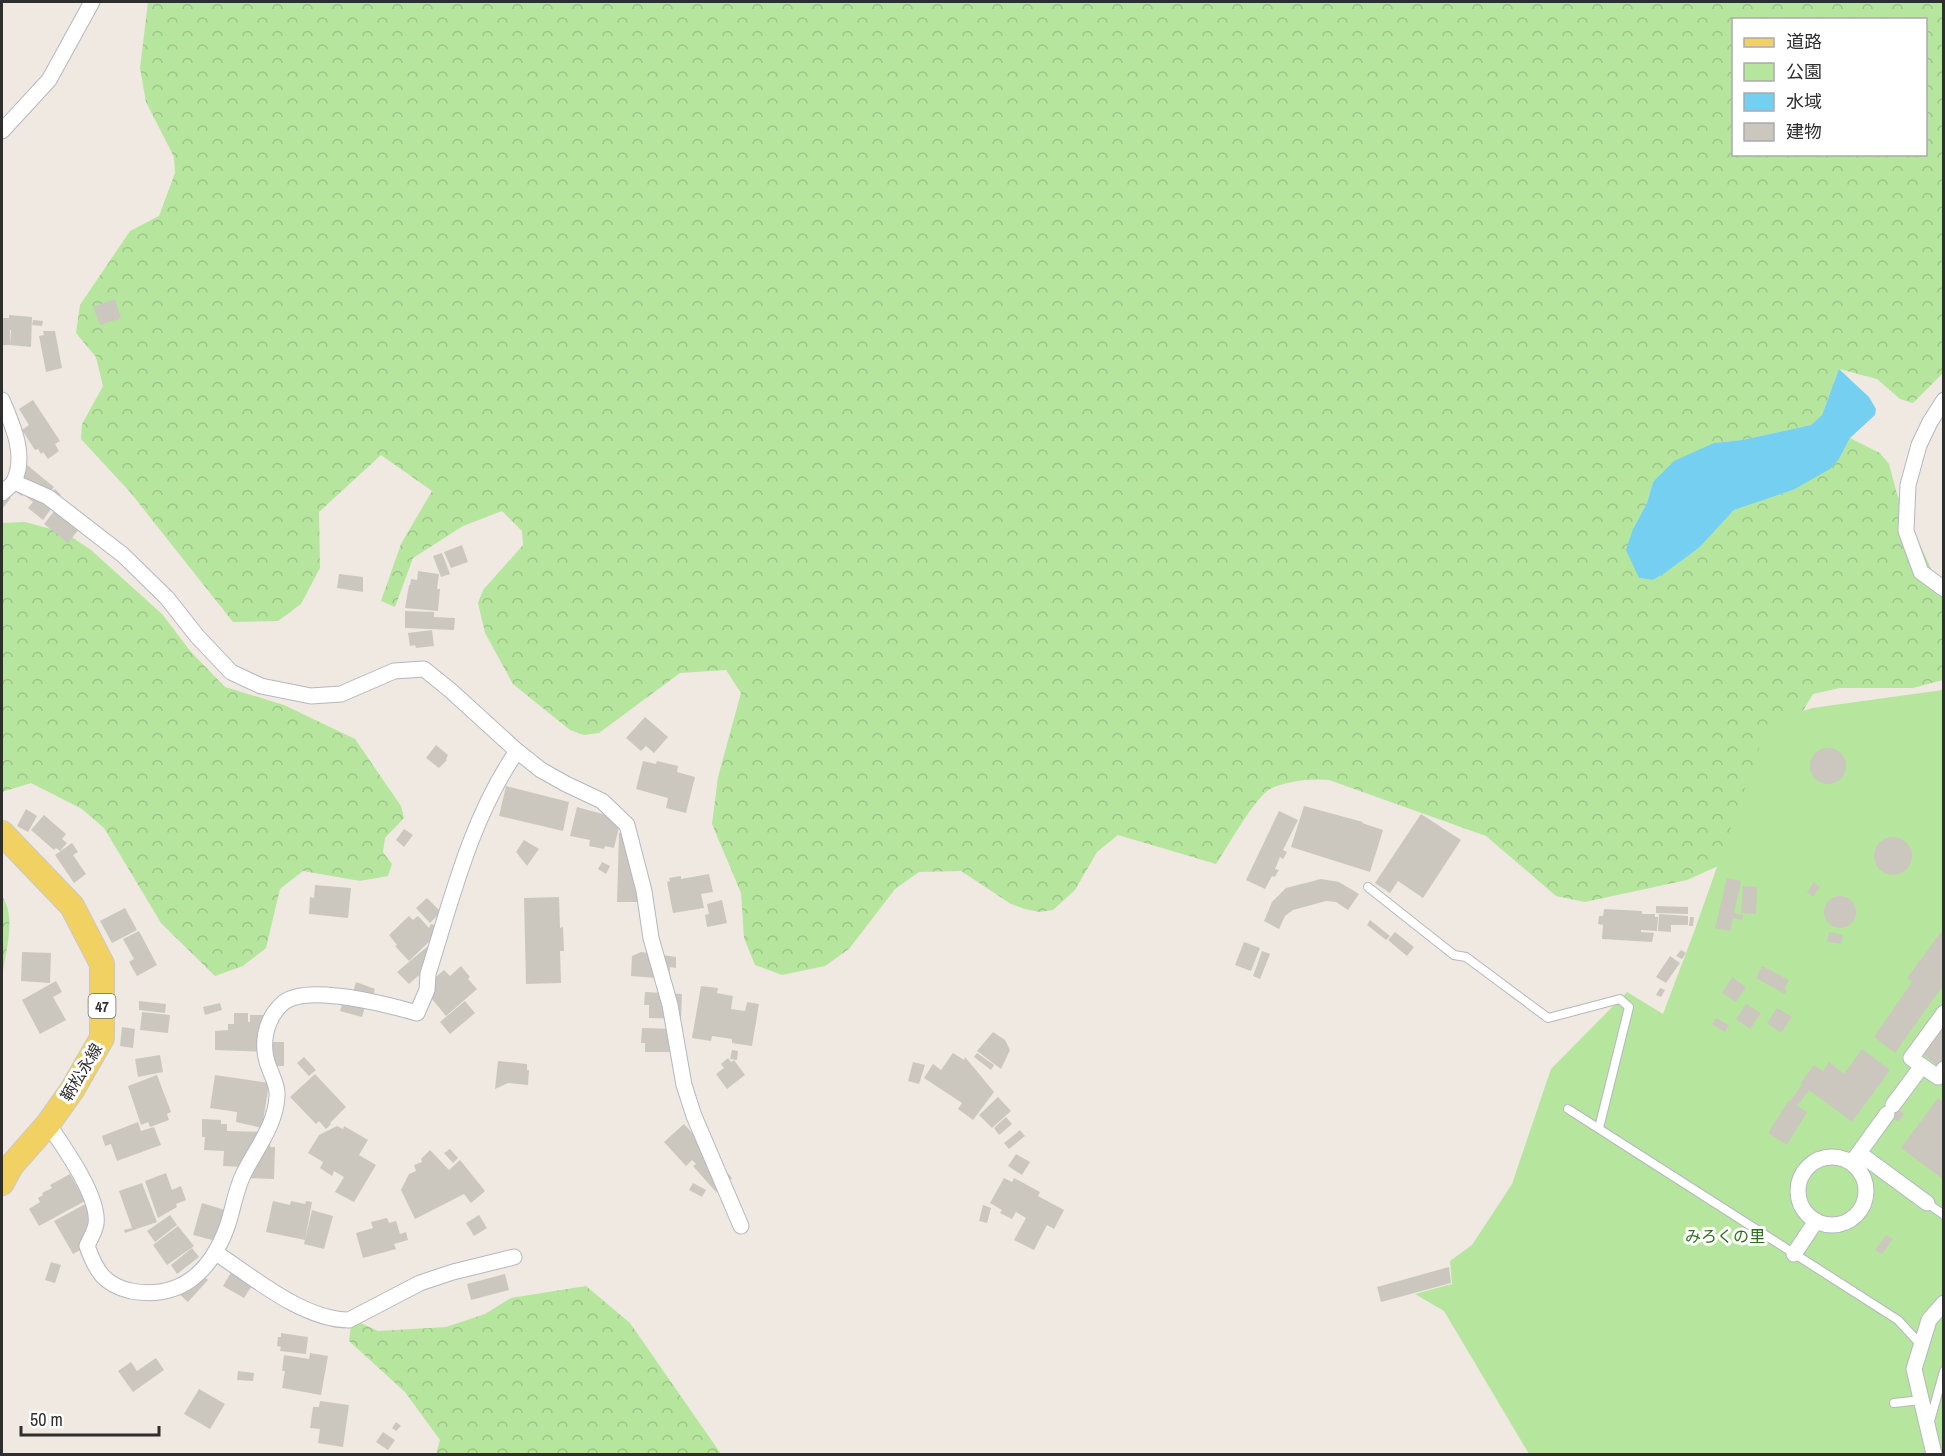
<svg xmlns="http://www.w3.org/2000/svg" width="1945" height="1456" viewBox="0 0 1945 1456" font-family="'Archivo Narrow','Noto Sans JP',sans-serif">
	<style>
		.forest { fill: url(#forest-crowns); fill-rule: evenodd }
		.park { fill: #b6e59e }
		.water { fill: #75cff0 }
		.building { fill: #cbc7bf }
		.lines { fill: none; stroke-linecap: round; stroke-linejoin: round }
		.lane-casing { stroke: #b4b7c1; stroke-width: 10 }
		.street-casing { stroke: #b4b7c1; stroke-width: 17 }
		.primary-casing { stroke: #c9c9c9; stroke-width: 26 }
		.lane { stroke: #fff; stroke-width: 8 }
		.street { stroke: #fff; stroke-width: 15 }
		.primary { stroke: #f2d163; stroke-width: 24 }
		.labels { text-anchor: middle; dominant-baseline: central; stroke-width: 6; stroke-linejoin: round; paint-order: stroke }
		.shield { fill: #fff; stroke: #6d6d6d; stroke-width: 1.5 }
		.shield-label { font-size: 15px; font-weight: bold; fill: #2e2e2e }
		.street-label { font-size: 16px; fill: #2e2e2e; stroke: #fff }
		.park-label { font-size: 16px; fill: #2c6e1b; stroke: #fff }
	</style>
	<defs>
		<pattern id="forest-crowns" width="20" height="18" patternUnits="userSpaceOnUse" patternTransform="scale(1.5)"><rect width="20" height="18" fill="#b6e59e"/><path d="M2 6a3 3 0 1 1 6 0M12 15a3 3 0 1 1 6 0" fill="none" stroke="#9dc588"/></pattern>
	</defs>
	<rect width="100%" height="100%" fill="#efe9e1"/>
	<g class="forest">
		<path d="M148 2H1943V373L1913 403 1900 399 1877 379 1839 369 1822 415 1811 425 1742 440 1714 443 1653 482 1647 503 1633 529 1639 578 1653 580 1665 573 1700 547 1734 510 1793 490 1839 459 1850 438 1880 453 1889 464 1897 494 1943 595V680L1913 688H1840L1813 694 1774 760 1725 863 1687 880 1585 902 1556 896 1486 836 1329 780C1314 778 1284 781 1270 789 1253 800 1229 845 1216 864L1118 835 1097 852 1075 890 1053 910 1039 912 1025 909 1011 904 961 871 919 872 895 889 849 949 825 966 782 975 755 965 744 938 741 893 712 824 718 777 741 693 726 670 680 673 599 733 584 735 570 730 513 684 485 633 478 603 483 590 523 545 522 531 502 511 463 526 413 558 395 607 381 601 401 544 432 491 381 455 319 512 320 568 301 604 278 621 233 622 130 492 81 439 82 424 103 386 96 357 76 333 80 305 130 231 159 216 175 173 174 157 146 102 140 68ZM1734 20H1926V154H1734Z"/>
		<path d="M25 522 66 533 91 550 162 614 191 652 225 687 284 705 355 739 401 806 404 818 385 838 383 852 392 864 388 876 360 881 303 871 280 889 266 948 243 966 215 976 161 923 104 828 82 809 31 783 2 792V523Z"/>
		<path d="M2 896C17 918 5 953 2 978Z"/>
		<path d="M586 1286 630 1323 721 1454H436L440 1440 405 1392 349 1341 352 1319 378 1331 446 1327 485 1314 511 1298Z"/>
	</g>
	<path class="park" d="M1943 690V1454H1529L1444 1311 1415 1294 1452 1284 1450 1261 1472 1245 1512 1184 1551 1069 1627 992 1663 1014 1694 932 1768 723 1812 708Z"/>
	<path class="water" d="M1839 369 1869 397 1876 409 1875 415 1850 438 1839 459 1830 469 1793 490 1734 510 1700 547 1665 573 1653 580 1639 578 1626 550 1633 529 1647 503 1653 482 1674 461 1714 443 1742 440 1811 425 1822 415Z"/>
	<g class="building">
		<path d="M115 299 121 318 100 325 93 307Z"/>
		<path d="M9 315 32 317 31 347 10 345 11 330H2V318H9Z"/>
		<path d="M33 320 43 321 42 326 32 325Z"/>
		<rect x="2" y="330" width="8" height="15"/>
		<path d="M43 331H55L62 368 46 372 39 336 44 335Z"/>
		<path d="M33 400 60 441 55 444 59 451 48 459 43 452 41 454 38 449 35 450 22 430 29 425 19 409Z"/>
		<path d="M21 460 54 487 45 499 46 500 55 489 61 495 43 520 28 508 33 502 23 494 22 496 15 491Z"/>
		<path d="M2 490 11 498 2 509Z"/>
		<path d="M63 500 87 519 68 543 44 524Z"/>
		<path d="M462 545 468 562 451 568 444 552Z"/>
		<path d="M442 553 450 574 441 577 433 556Z"/>
		<path d="M418 571 439 574 437 589H440L438 611 405 608 409 585H410L411 579 417 580Z"/>
		<path d="M339 574 363 577V592L337 588Z"/>
		<path d="M405 611 434 612V617L455 618 454 630 405 628Z"/>
		<path d="M432 630 434 646 416 648 415 645 410 646 408 633Z"/>
		<path d="M645 717 668 737 654 753 646 746 641 751 626 738Z"/>
		<path d="M436 745 448 755 446 759 447 760 439 768 426 758Z"/>
		<circle cx="1828" cy="766" r="18"/>
		<path d="M643 761 656 764 657 761 678 766 677 772 695 777 686 813 666 808 668 798 636 789Z"/>
		<path d="M506 786 569 802 563 831 499 816Z"/>
		<path d="M1304 806 1363 822 1362 823 1383 830 1370 872 1291 847Z"/>
		<path d="M577 807 621 819 614 848 605 846 604 849 589 846 590 840 570 836Z"/>
		<path d="M26 809 37 816 28 832 17 826Z"/>
		<path d="M1279 811 1298 820 1283 850 1287 852 1283 859 1280 857 1275 869 1279 870 1275 877 1272 876 1265 889 1246 880Z"/>
		<path d="M1421 814 1461 840 1423 898 1398 881 1390 893 1375 883Z"/>
		<path d="M44 815 66 834 62 839 67 843 60 851 56 848 54 850 31 830Z"/>
		<path d="M404 829 413 835 404 847 396 840Z"/>
		<path d="M631 829H636V845L639 866 638 902H617L619 833Z"/>
		<circle cx="1893" cy="856" r="19"/>
		<path d="M524 840 539 849 527 866 516 852Z"/>
		<path d="M72 843 78 852 73 855 86 874 74 883 55 855Z"/>
		<path d="M602 862 610 866 606 874 598 869Z"/>
		<path d="M709 874 713 892 701 894 704 908 673 913 667 882 670 881 669 878 681 876V879Z"/>
		<path d="M1727 878 1741 881 1734 913 1744 915 1742 920 1733 918 1730 931 1715 928Z"/>
		<path d="M1321 879 1339 882 1359 894 1348 910 1336 902 1326 901 1293 910 1285 916 1279 929 1264 921 1272 902 1286 888Z"/>
		<path d="M1814 882 1820 887 1813 897 1807 892Z"/>
		<path d="M315 885 351 888 348 918 309 914 310 897 314 898Z"/>
		<path d="M1743 886 1757 887 1756 914 1741 913Z"/>
		<circle cx="1840" cy="912" r="16"/>
		<path d="M559 897 560 928 563 927 564 951H560L561 983 526 984 524 898Z"/>
		<path d="M427 898 441 912 430 923 416 908Z"/>
		<path d="M722 900 727 923 707 927 705 915 709 914 707 904Z"/>
		<path d="M1656 906 1688 907V914L1656 913Z"/>
		<path d="M125 908 137 930 112 943 100 921Z"/>
		<path d="M1604 909 1642 911V914H1655V917H1658L1657 931 1641 930V932L1654 933 1652 942 1602 939 1603 925 1598 924 1599 916H1603Z"/>
		<path d="M1659 914 1688 916V925H1671V932L1658 931Z"/>
		<path d="M409 916 413 920 418 916 429 928 431 924 438 926 435 936 409 961 395 946 397 945 389 935Z"/>
		<path d="M1690 917H1694L1693 926H1689Z"/>
		<path d="M1370 920 1390 936 1386 940 1367 925Z"/>
		<path d="M1944 928V984L1895 1053 1874 1037 1912 982 1907 978Z"/>
		<path d="M139 931 157 965 137 976 129 962 134 959 123 939Z"/>
		<path d="M1395 932 1414 947 1407 956 1388 940Z"/>
		<path d="M1829 932 1843 935 1841 944 1827 942Z"/>
		<path d="M1244 942 1260 948 1251 971 1235 965Z"/>
		<path d="M428 946 434 953V962L409 984 397 972Z"/>
		<path d="M1681 950 1686 953 1682 959 1676 956Z"/>
		<path d="M1262 951 1270 954 1260 979 1253 976Z"/>
		<path d="M22 952 51 953 50 983 21 981Z"/>
		<path d="M641 952 676 957V968L670 967 669 979 631 976 632 956Z"/>
		<path d="M1670 956 1680 963 1666 983 1656 977Z"/>
		<path d="M461 966 470 977 468 979 477 989 446 1016 423 988 444 970 450 976Z"/>
		<path d="M1762 966 1789 980 1784 989 1787 990 1785 994 1756 978Z"/>
		<path d="M1732 977 1746 987 1736 1002 1722 993Z"/>
		<path d="M56 981 62 992 53 997 66 1020 40 1034 22 1000Z"/>
		<path d="M356 982 375 989 370 1004 351 998Z"/>
		<path d="M701 986 718 988 717 993 733 996 731 1009 745 1011 747 1002 759 1004 752 1046 732 1043V1039L712 1036 711 1041 692 1038Z"/>
		<path d="M1660 988 1665 990 1661 997 1656 995Z"/>
		<path d="M645 992 682 994 681 1019 649 1018V1005H644Z"/>
		<path d="M344 998 366 1004 362 1017 340 1011Z"/>
		<path d="M139 1001 166 1004 165 1013 139 1010Z"/>
		<path d="M465 1001 475 1013 450 1034 440 1022Z"/>
		<path d="M220 1003 222 1010 205 1015 203 1007Z"/>
		<path d="M1746 1004 1761 1013 1750 1029 1736 1019Z"/>
		<path d="M1777 1008 1792 1017 1781 1033 1767 1023Z"/>
		<path d="M142 1012 170 1015 168 1033 140 1030Z"/>
		<path d="M234 1013H248V1022H250V1015H266L269 1042H284V1066H268L269 1052 215 1050V1031L228 1030V1024H234Z"/>
		<path d="M1716 1018 1729 1025 1725 1032 1712 1024Z"/>
		<path d="M1944 1019V1062L1940 1067 1920 1052Z"/>
		<path d="M122 1027 135 1029 133 1048 120 1046Z"/>
		<path d="M642 1028 676 1029 675 1052H645V1043H641Z"/>
		<path d="M993 1032 1005 1040 1010 1050 1001 1069 977 1051Z"/>
		<path d="M1862 1049 1890 1070 1852 1122 1809 1090 1797 1106 1807 1112 1787 1145 1768 1133 1789 1100 1790 1101 1802 1085 1800 1084 1814 1065 1823 1071 1829 1062 1844 1074Z"/>
		<path d="M732 1050 738 1051 737 1060 730 1059Z"/>
		<path d="M953 1053 964 1060 965 1057 994 1092 973 1120 958 1109 962 1103 924 1078 933 1064 941 1070Z"/>
		<path d="M977 1053 994 1065 991 1070 974 1057Z"/>
		<path d="M160 1055 163 1072 138 1077 135 1059Z"/>
		<path d="M304 1057 316 1070 309 1076 297 1063Z"/>
		<path d="M728 1058 731 1062 734 1060 745 1075 727 1089 716 1074 724 1068 721 1064Z"/>
		<path d="M498 1061 527 1064V1070H529L528 1085 508 1083 495 1089Z"/>
		<path d="M913 1062 925 1065 919 1084 908 1081Z"/>
		<path d="M315 1074 346 1107 330 1123 331 1124 326 1129 319 1121 316 1124 290 1097Z"/>
		<path d="M157 1075 171 1112 167 1114 169 1120 150 1127 148 1122 141 1125 128 1086Z"/>
		<path d="M215 1075 269 1083 262 1128 236 1122 237 1112 210 1108Z"/>
		<path d="M998 1097 1011 1111 992 1128 979 1115Z"/>
		<path d="M1938 1098 1944 1102V1180L1901 1148Z"/>
		<path d="M1888 1101 1904 1114 1898 1122 1882 1109Z"/>
		<path d="M1006 1117 1012 1124 999 1135 994 1128Z"/>
		<path d="M202 1119 221 1120V1124H227V1131L271 1132 270 1147H275L274 1179 243 1178V1167L223 1166 224 1151 204 1150 205 1137H202Z"/>
		<path d="M138 1122 141 1131 154 1127 161 1145 117 1161 111 1144 105 1146 102 1136Z"/>
		<path d="M684 1124 732 1178 716 1192 693 1166 696 1164 692 1160 686 1166 664 1142Z"/>
		<path d="M337 1126 343 1129 344 1126 368 1140 359 1155 376 1165 354 1202 335 1192 344 1177 334 1171 332 1176 320 1168 323 1162 308 1153 319 1135Z"/>
		<path d="M1020 1130 1025 1136 1009 1149 1004 1143Z"/>
		<path d="M450 1149 458 1158 453 1163 444 1153Z"/>
		<path d="M430 1150 449 1170 460 1160 485 1191 471 1203 464 1194 415 1219 401 1190 409 1174 416 1171 414 1165 422 1162 421 1159Z"/>
		<path d="M1016 1154 1030 1162 1022 1175 1008 1166Z"/>
		<path d="M166 1173 172 1190 181 1186 186 1200 176 1204 177 1207 158 1218 145 1181Z"/>
		<path d="M70 1174 85 1201 39 1226 29 1209 40 1202 38 1198 43 1195 42 1193 52 1188 50 1185Z"/>
		<path d="M1004 1178 1012 1182 1014 1178 1040 1192 1038 1196 1064 1210 1054 1229 1047 1225 1034 1250 1014 1240 1026 1218 1016 1212 1012 1219 1000 1213 1002 1210 990 1203Z"/>
		<path d="M142 1183 157 1222 125 1233 124 1230 132 1228 119 1191Z"/>
		<path d="M693 1183 706 1190 702 1197 689 1190Z"/>
		<path d="M273 1201 290 1205 291 1201 305 1204 306 1201 312 1202 305 1240 266 1232Z"/>
		<path d="M89 1202 103 1228 95 1232 99 1240 73 1254 54 1221Z"/>
		<path d="M202 1203 228 1211 216 1241 193 1235Z"/>
		<path d="M983 1205 991 1208 987 1223 979 1221Z"/>
		<path d="M312 1210 333 1216 324 1249 304 1244Z"/>
		<path d="M170 1215 177 1225 155 1242 147 1231Z"/>
		<path d="M479 1215 487 1228 474 1236 466 1223Z"/>
		<path d="M387 1218 389 1223 396 1221 400 1234 406 1232 408 1240 394 1244 396 1249 363 1258 356 1233 373 1228 371 1222Z"/>
		<path d="M178 1226 194 1246 167 1265 153 1245Z"/>
		<path d="M1886 1235 1893 1239 1882 1254 1875 1250Z"/>
		<path d="M192 1248 199 1257 177 1274 171 1265Z"/>
		<path d="M51 1262 61 1265 55 1283 45 1280Z"/>
		<path d="M1449 1267 1451 1283 1381 1302 1377 1287Z"/>
		<path d="M232 1271 253 1284 244 1298 223 1286Z"/>
		<path d="M201 1274 208 1280 188 1302 178 1293Z"/>
		<path d="M505 1274 509 1290 471 1300 467 1284Z"/>
		<path d="M281 1333 308 1337 306 1354 280 1351 281 1347 277 1346 278 1337H281Z"/>
		<path d="M310 1353 328 1356 321 1395 282 1388 285 1371H282L284 1355 309 1359Z"/>
		<path d="M156 1358 164 1370 133 1392 118 1371 131 1362 137 1371Z"/>
		<path d="M238 1371 254 1373 253 1381 237 1380Z"/>
		<path d="M199 1389 225 1404 210 1429 184 1414Z"/>
		<path d="M320 1401 349 1405 343 1447 318 1443 320 1429 310 1428 313 1407H319Z"/>
		<path d="M396 1422 401 1426 396 1431 392 1428Z"/>
		<path d="M383 1432 395 1440 388 1450 376 1442Z"/>
	</g>
	<g class="lines">
		<g class="lane-casing">
			<g id="lane">
				<path d="M1368 887 1454 955 1466 957 1548 1018 1620 999 1629 1007 1599 1128"/>
				<path d="M1568 1109 1898 1320 1921 1345"/>
				<path d="M1927 1203 1944 1215"/>
				<path d="M1894 1403 1921 1400"/>
				<path d="M1930 1421 1944 1371"/>
			</g>
		</g>
		<g class="street-casing">
			<g id="street">
				<path d="M2 131 49 80 92 2"/>
				<path d="M2 400C12 424 26 453 15 479 13 485 6 489 2 493"/>
				<path d="M1944 400 1930 422 1919 445 1908 485 1906 531 1921 572 1944 589"/>
				<path d="M14 482 48 497 123 555 167 598 197 636 231 672 261 686 311 696 341 694 394 671 424 669 450 690 517 751 541 770 566 784 602 801 627 825 644 891 651 938 670 1005 684 1085 694 1116 741 1226"/>
				<path d="M1922 1066 1938 1077 1944 1069"/>
				<path d="M1893 1105 1922 1066 1911 1058 1944 1013"/>
				<path d="M48 1124C63 1146 100 1197 96 1224 95 1231 90 1239 87 1246 96 1271 104 1285 131 1291 181 1300 211 1271 227 1227 233 1210 235 1192 243 1175 255 1150 276 1125 277 1096 278 1087 273 1078 270 1070 260 1047 264 1020 283 1003 307 983 389 1005 417 1013L427 990 428 974C452 898 471 818 517 751"/>
				<path d="M1859 1153 1927 1203"/>
				<circle cx="1832" cy="1191" r="34"/>
				<path d="M1853 1161 1887 1114"/>
				<path d="M216 1253C253 1277 303 1320 349 1320L420 1283 453 1272 514 1257"/>
				<path d="M1794 1254 1816 1221"/>
				<path d="M1934 1454 1914 1369 1929 1320 1944 1303"/>
			</g>
		</g>
		<g class="primary-casing">
			<path id="primary" d="M2 833 72 906 102 964V1038L72 1090 48 1124 11 1166 2 1183"/>
		</g>
		<use href="#lane" class="lane"/>
		<use href="#street" class="street"/>
		<use href="#primary" class="primary"/>
	</g>
	<g class="labels">
		<rect class="shield" x="88.5" y="994" width="27" height="24" rx="4.5"/>
		<g class="shield-label">
			<text x="102" y="1006">47</text>
		</g>
		<g class="street-label">
			<text transform="translate(81 1072) rotate(-59)">鞆松永線</text>
		</g>
		<g class="park-label">
			<text x="1725" y="1236">みろくの里</text>
		</g>
	</g>
	<rect width="1945" height="1456" fill="none" stroke="#2e2e2e" stroke-width="6"/>
	<rect x="1732" y="18" width="195" height="138" fill="#ffffff" stroke="#ababab" stroke-width="1.5"/>
	<rect x="1744" y="38" width="30" height="9" fill="#f2d163" stroke="#ababab" stroke-width="1.5"/>
	<text x="1786" y="48" font-size="18" fill="#2e2e2e">道路</text>
	<rect x="1744" y="63" width="30" height="18" fill="#b6e59e" stroke="#ababab" stroke-width="1.5"/>
	<text x="1786" y="78" font-size="18" fill="#2e2e2e">公園</text>
	<rect x="1744" y="93" width="30" height="18" fill="#75cff0" stroke="#ababab" stroke-width="1.5"/>
	<text x="1786" y="108" font-size="18" fill="#2e2e2e">水域</text>
	<rect x="1744" y="123" width="30" height="18" fill="#cbc7bf" stroke="#ababab" stroke-width="1.5"/>
	<text x="1786" y="138" font-size="18" fill="#2e2e2e">建物</text>
	<path d="M21 1426v9h138v-9" fill="none" stroke="#2e2e2e" stroke-width="3"/>
	<text x="30" y="1426" font-size="18" fill="#2e2e2e" stroke="#ffffff" stroke-width="4.5" paint-order="stroke">50 m</text>
</svg>
